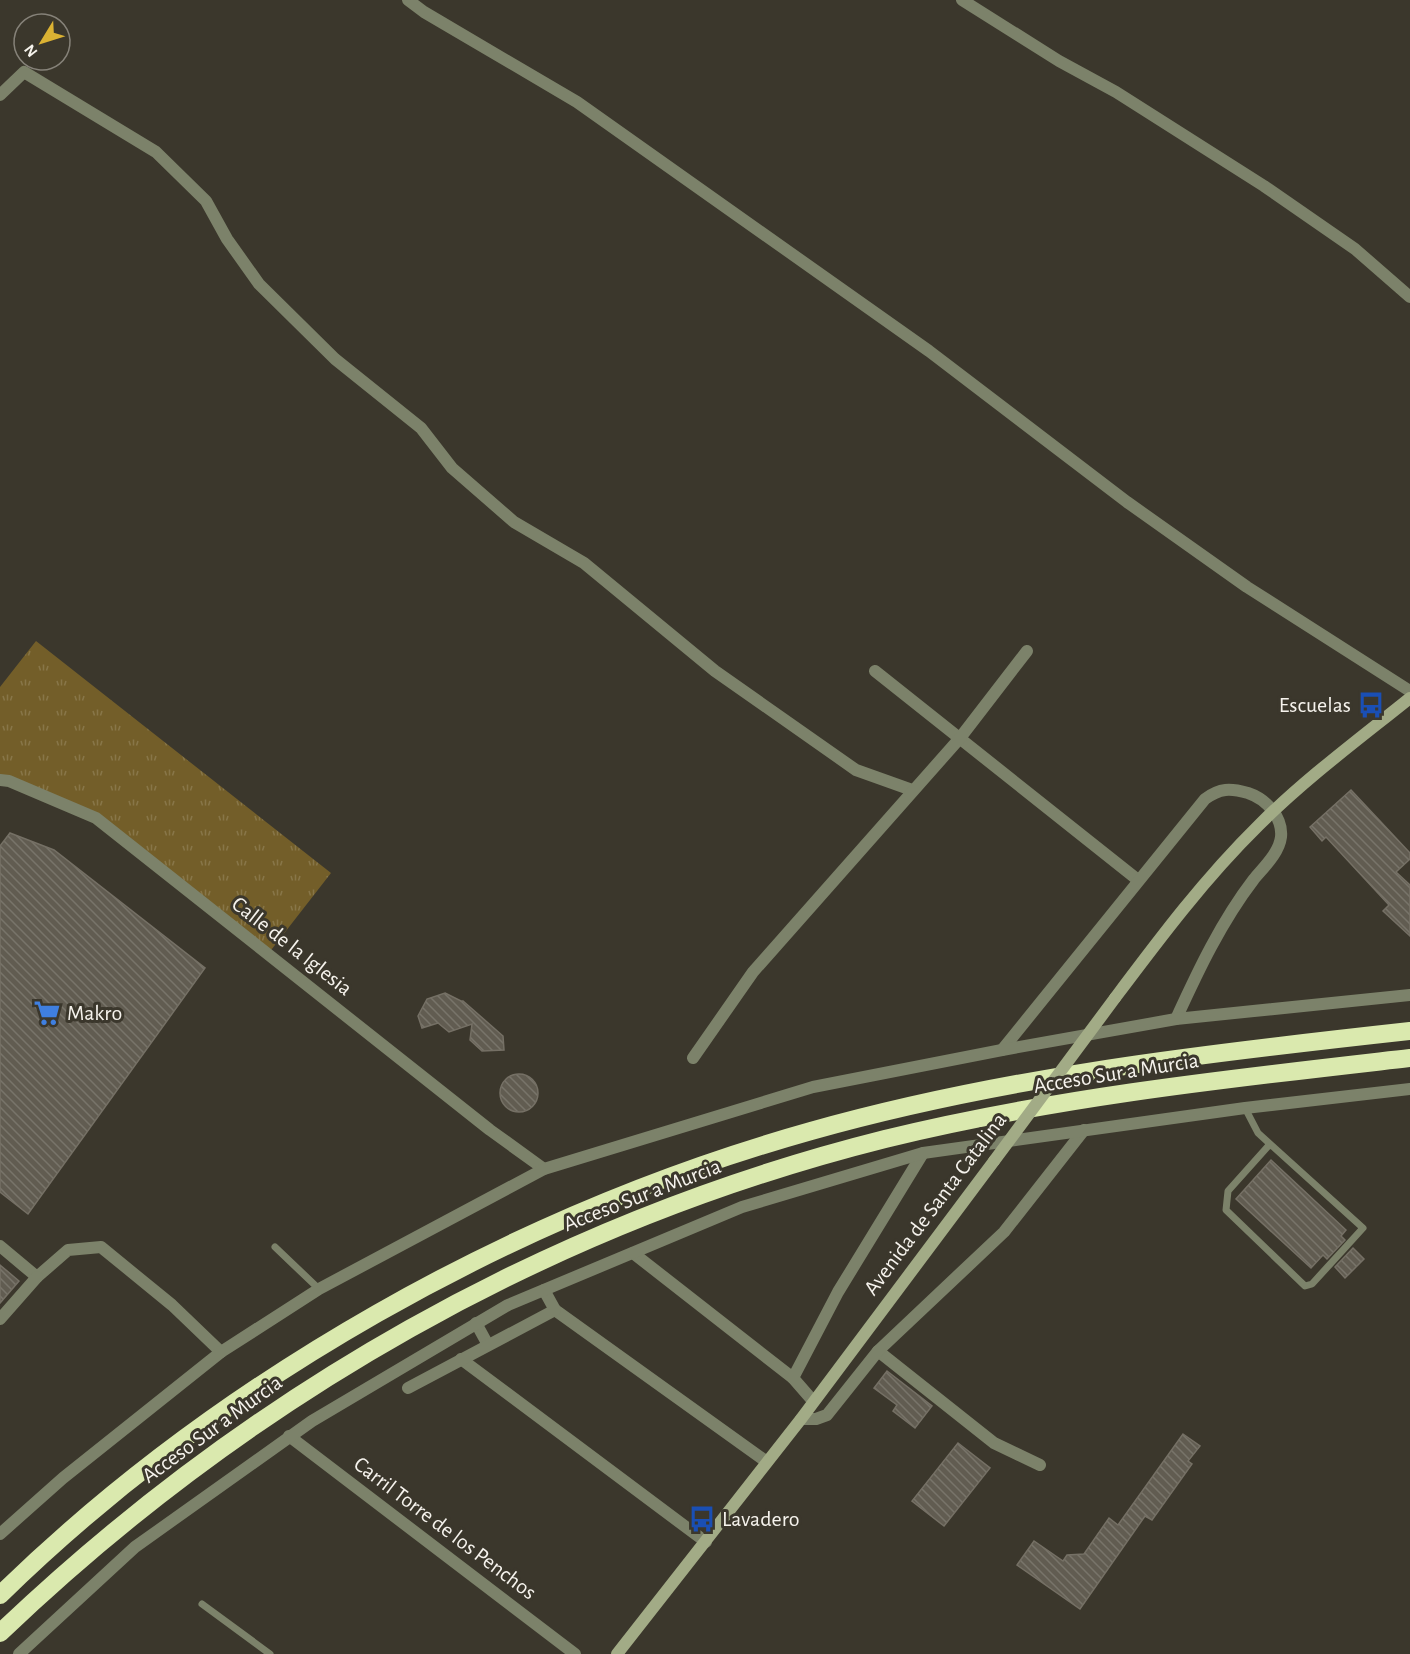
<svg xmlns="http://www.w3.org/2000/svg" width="1410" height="1654" viewBox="0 0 1410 1654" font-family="'Alegreya Sans',sans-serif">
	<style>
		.grass { fill: url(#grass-tufts) }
		.building { fill: url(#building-back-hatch); stroke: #757065; stroke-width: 1.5 }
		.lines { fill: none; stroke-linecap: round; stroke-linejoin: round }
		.service { stroke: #7c826a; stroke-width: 7 }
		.minor { stroke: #7c826a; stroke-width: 12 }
		.secondary { stroke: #a2ab86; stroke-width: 12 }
		.motorway { stroke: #dae9ae; stroke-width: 18 }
		.secondary-bridge { stroke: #a2ab86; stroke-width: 12 }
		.labels { text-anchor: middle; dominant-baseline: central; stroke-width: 6; stroke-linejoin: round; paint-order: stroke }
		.poi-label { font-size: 22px; fill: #f6f3ed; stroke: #3b372c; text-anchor: start }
		.street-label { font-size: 22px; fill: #f6f3ed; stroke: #3b372c }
	</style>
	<defs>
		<pattern id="grass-tufts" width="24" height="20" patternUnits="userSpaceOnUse" patternTransform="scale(1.5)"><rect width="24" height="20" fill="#735e29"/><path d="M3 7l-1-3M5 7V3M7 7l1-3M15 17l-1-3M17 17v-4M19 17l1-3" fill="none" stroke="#887648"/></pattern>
		<pattern id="building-back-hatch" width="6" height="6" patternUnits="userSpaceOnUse" patternTransform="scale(1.5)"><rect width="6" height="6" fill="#615c51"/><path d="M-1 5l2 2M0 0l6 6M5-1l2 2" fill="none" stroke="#78746a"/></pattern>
	</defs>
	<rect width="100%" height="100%" fill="#3b372c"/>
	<path class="grass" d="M36 641 331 873 268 954 96 818 0 780V687Z"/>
	<g class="building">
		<path d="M1351 790 1410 853V859L1396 872 1410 885V936L1383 911 1389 905 1326 837 1322 841 1310 827Z"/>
		<path d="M10 833 54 850 205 968 28 1214 0 1192V846Z"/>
		<path d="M445 993 461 1001H463L503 1036 504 1050 482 1051 470 1040 472 1024 449 1032 438 1023 422 1028 418 1016 427 999Z"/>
		<circle cx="519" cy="1093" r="19"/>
		<path d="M1271 1160 1346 1230 1341 1236 1345 1240 1327 1259 1323 1255 1311 1268 1236 1199Z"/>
		<path d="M1353 1248 1364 1259 1345 1278 1335 1267Z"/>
		<path d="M0 1265 19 1281 0 1303Z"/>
		<path d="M887 1371 932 1406 915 1428 893 1411 897 1405 874 1388Z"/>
		<path d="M1183 1434 1200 1446 1188 1461 1192 1464 1152 1520 1145 1516 1080 1609 1017 1565 1034 1541 1063 1561 1067 1555 1084 1554 1109 1518 1118 1525Z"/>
		<path d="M958 1443 990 1468 944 1526 912 1501Z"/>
	</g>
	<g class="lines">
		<g class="service">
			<path d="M1245 1108 1258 1133 1363 1228 1312 1284 1305 1286 1226 1210 1228 1191 1270 1144"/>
			<path d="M275 1247 319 1289"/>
			<path d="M202 1604 270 1654"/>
		</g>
		<g class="minor">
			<path d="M408 0 424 12 577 102 929 351 1127 502 1247 587 1410 691"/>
			<path d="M962 0 1059 61 1116 92 1264 186 1355 249 1410 297"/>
			<path d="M0 95 24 72 156 152 206 201 227 239 259 284 335 359 421 428 452 468 514 522 584 563 715 671 856 770 912 790"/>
			<path d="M875 671 1138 880"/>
			<path d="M0 780 9 781 96 818 490 1130 544 1169"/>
			<path d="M1002 1050 1205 799C1220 788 1230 788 1248 793 1266 799 1283 817 1281 837 1279 853 1264 867 1254 879 1221 922 1198 971 1176 1019"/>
			<path d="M693 1058 753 972 960 738 1027 651"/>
			<path d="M0 1246 37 1277 68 1250 101 1247 172 1305 221 1352"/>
			<path d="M633 1253 793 1378"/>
			<path d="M555 1310 767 1462"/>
			<path d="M0 1319 37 1277"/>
			<path d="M476 1323 488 1345"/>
			<path d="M878 1351 994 1443 1040 1465"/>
			<path d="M461 1359 706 1542"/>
			<path d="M408 1388 555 1310 544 1290"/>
			<path d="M813 1401 793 1378 838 1292 923 1153"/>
			<path d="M801 1419H816L827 1415 878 1351 1004 1232 1084 1130"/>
			<path d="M289 1436 575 1654"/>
			<path d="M0 1534 63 1478 221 1352 319 1289 544 1169 813 1087 1002 1050 1176 1019 1410 995"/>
			<path d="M19 1654 135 1547 312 1421 508 1305 742 1207 923 1153 1245 1108 1410 1089"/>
		</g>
		<g class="secondary">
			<path d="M1115 998C1160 938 1205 878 1259 825 1305 779 1359 739 1410 698"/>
			<path d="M617 1654 801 1419 994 1161"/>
		</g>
		<g class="motorway">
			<path d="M0 1595C220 1380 515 1214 811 1131 1006 1076 1209 1053 1410 1031"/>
			<path d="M0 1633C248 1396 550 1223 885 1139 1056 1097 1235 1078 1410 1058"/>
		</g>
		<path class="secondary-bridge" d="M994 1161 1115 998"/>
	</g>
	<defs>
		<g id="bus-bare" transform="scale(2.07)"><path d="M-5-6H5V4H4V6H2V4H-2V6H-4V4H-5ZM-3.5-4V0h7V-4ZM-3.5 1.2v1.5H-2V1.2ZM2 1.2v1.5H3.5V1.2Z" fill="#1a4fb4" stroke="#3b372c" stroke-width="2.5" paint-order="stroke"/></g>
		<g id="supermarket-bare" transform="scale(2.07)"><path d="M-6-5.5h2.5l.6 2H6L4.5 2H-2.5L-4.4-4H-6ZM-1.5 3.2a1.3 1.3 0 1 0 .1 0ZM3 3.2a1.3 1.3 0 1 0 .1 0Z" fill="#3f7fe0" stroke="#3b372c" stroke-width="2.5" paint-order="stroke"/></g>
	</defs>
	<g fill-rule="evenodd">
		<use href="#bus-bare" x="1371" y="705"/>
		<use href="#supermarket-bare" x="47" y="1013"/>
		<use href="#bus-bare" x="702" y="1519"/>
	</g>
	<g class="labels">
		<g class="poi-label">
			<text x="1351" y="705" text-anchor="end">Escuelas</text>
			<text x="67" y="1013">Makro</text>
			<text x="722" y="1519">Lavadero</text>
		</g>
		<g class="street-label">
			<text transform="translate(292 946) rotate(38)">Calle de la Iglesia</text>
			<text transform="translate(1116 1073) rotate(-9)">Acceso Sur a Murcia</text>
			<text transform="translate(642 1195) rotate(-21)">Acceso Sur a Murcia</text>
			<text transform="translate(935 1204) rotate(-53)">Avenida de Santa Catalina</text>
			<text transform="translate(212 1429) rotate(-36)">Acceso Sur a Murcia</text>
			<text transform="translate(445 1528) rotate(37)">Carril Torre de los Penchos</text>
		</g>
	</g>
	<g transform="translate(42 42) rotate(232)"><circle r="28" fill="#3b372c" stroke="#868279" stroke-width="1.5"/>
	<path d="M0-4.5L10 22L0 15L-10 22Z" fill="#dbb233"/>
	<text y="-9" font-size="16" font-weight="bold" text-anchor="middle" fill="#f6f3ed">N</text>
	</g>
</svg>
